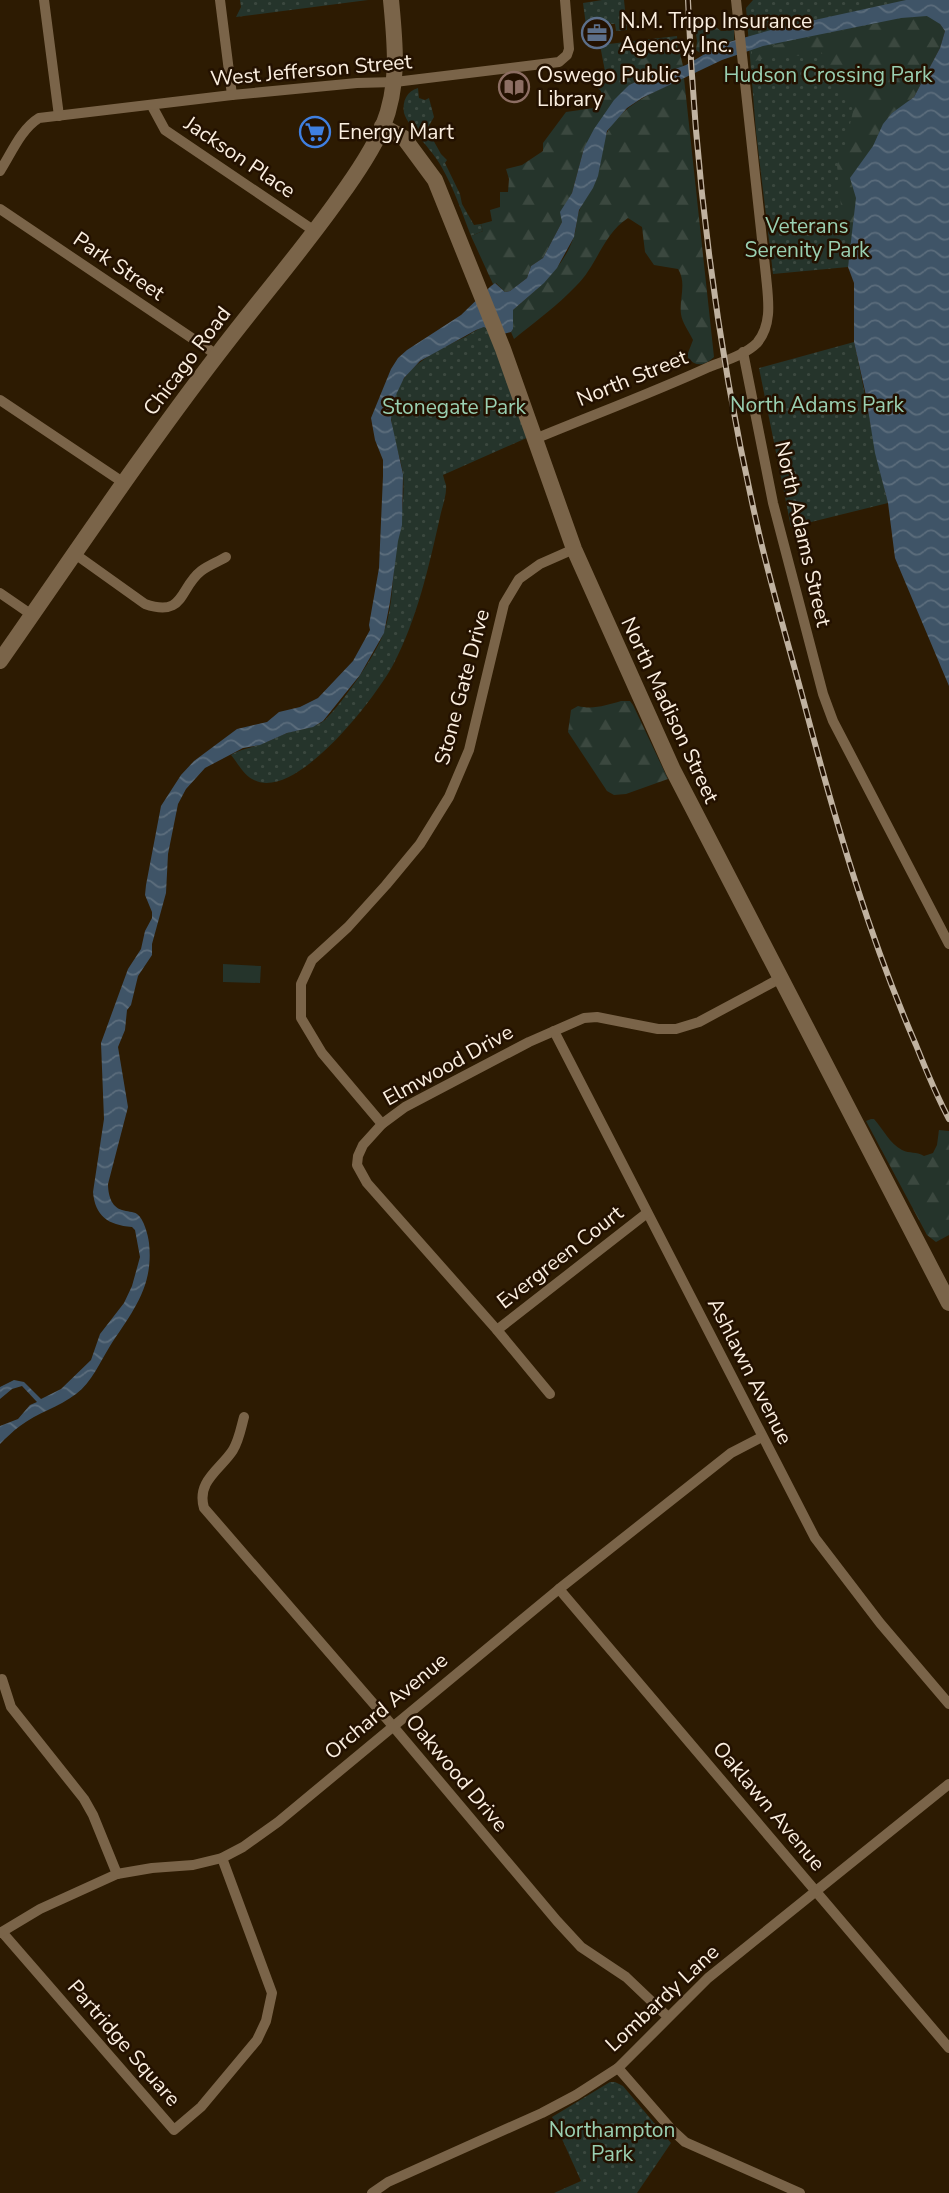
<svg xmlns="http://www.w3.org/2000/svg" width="949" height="2193" viewBox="0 0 949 2193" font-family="'Nunito Sans',sans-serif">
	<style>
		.grass { fill: url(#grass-dots) }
		.forest { fill: url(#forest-firs) }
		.pitch { fill: #25342b }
		.water { fill: url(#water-waves) }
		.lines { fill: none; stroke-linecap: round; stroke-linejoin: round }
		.street { stroke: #7a6449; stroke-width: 10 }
		.secondary { stroke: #7a6449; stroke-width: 16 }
		.rail-casing { stroke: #c0b2a0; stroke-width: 6 }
		.rail { stroke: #231100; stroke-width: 3.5; stroke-dasharray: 10; stroke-linecap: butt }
		.labels { text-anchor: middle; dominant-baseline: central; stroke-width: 5; stroke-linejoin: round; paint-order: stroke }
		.poi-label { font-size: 21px; fill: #fbefe0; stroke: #231100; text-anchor: start }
		.street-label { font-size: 21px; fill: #fbefe0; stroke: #231100 }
		.park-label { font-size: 21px; fill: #9ad0b2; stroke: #231100 }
	</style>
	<defs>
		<pattern id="grass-dots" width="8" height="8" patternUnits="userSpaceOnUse" patternTransform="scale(1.75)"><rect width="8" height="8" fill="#25342b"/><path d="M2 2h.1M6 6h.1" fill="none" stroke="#3b483f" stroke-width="1.8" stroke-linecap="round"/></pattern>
		<pattern id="forest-firs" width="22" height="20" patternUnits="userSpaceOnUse" patternTransform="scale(1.75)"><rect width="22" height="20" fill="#25342b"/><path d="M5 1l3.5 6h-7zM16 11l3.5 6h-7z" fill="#3b483f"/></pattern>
		<pattern id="water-waves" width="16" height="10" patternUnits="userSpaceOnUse" patternTransform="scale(1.75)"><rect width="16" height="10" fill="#3f5467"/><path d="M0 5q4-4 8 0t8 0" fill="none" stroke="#5c6d7c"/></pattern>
	</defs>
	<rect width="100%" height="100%" fill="#2d1b02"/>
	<g class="grass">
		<path d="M240 0H368L236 17 241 7Z"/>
		<path d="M602 0H624L627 30 616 31 615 24H611L610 22 603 23V26L592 28V32L587 33 583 3Z"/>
		<path d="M753 0H949L853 239 848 267 773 274 756 132 746 8Z"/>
		<path d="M677 36 679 64 607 82 600 45Z"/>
		<path d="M418 88 419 98 425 100 429 98 434 117 427 129 441 154 447 160 445 163 460 194 462 204 474 225 481 224 483 231 471 236C462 213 454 188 441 166 433 151 408 127 404 113 402 101 407 91 418 88Z"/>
		<path d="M484 327 490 329 531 436 443 475C444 479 445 482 446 485 447 495 442 507 440 517 429 566 417 620 393 665 376 697 294 805 252 779 243 774 237 762 231 755 241 749 250 748 261 744 271 741 280 735 290 732 302 729 315 728 325 720 343 702 376 655 384 632 394 604 392 572 397 542 401 520 405 498 403 474 400 451 386 424 393 401 404 365 434 352 465 337 472 333 477 329 484 327Z"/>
		<path d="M854 342C866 395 874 449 888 503L791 527 759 368Z"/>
		<path d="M610 2082H615L623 2086 671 2143 637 2193H554L581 2181 552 2117Z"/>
	</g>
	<g class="forest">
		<path d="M927 16 940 24 945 31 940 48 914 97 892 113 883 124 873 146 853 170 852 188 856 198 852 235 850 237H844L837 165 845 146 854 107 832 77 826 59 821 52 799 56 778 54 752 62V50L901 18Z"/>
		<path d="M706 19 721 31 734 30V40L722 44 703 55 696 50 697 41 695 28 701 20Z"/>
		<path d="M663 46 680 53 683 66 672 70 666 68 657 72 629 85 584 148 572 193 561 212 562 222 543 258 531 266 527 278 510 291 505 292 496 283 493 284 471 236 483 231 481 224 492 221 490 210 500 207V192H508L509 179 506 169 522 165 543 151V143L566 112 594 108 601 97V91L594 85 593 81 600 74H612L623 65 645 58Z"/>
		<path d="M684 78 714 357C706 365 696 368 688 358V353L693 340C689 331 682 323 681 314 679 299 687 283 678 269L654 265 645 252 642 227 628 218C603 234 597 266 576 286 558 305 535 322 514 339L511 332 513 329V310C537 289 564 268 574 236 577 228 576 218 580 209 585 198 594 189 597 176 602 162 601 141 609 129 627 102 656 91 684 78Z"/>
		<path d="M621 701H630L633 705 668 779 626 794 614 795 607 791 568 732 571 710 578 706C593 710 607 705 621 701Z"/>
		<path d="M871 1119H874C883 1129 890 1144 902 1150 910 1154 916 1151 924 1156L933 1153 937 1145 939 1130 949 1131V1235L936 1242 927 1235 866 1121Z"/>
	</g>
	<path class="pitch" d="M223 964 261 966 260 983 223 982Z"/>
	<path class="water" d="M906 0H949V686L895 558 888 503 875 453 865 391 854 342V283L848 267 856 198 850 178 873 146 883 124 892 113 914 97 940 48 945 31 940 24 927 16 901 18 763 46 722 60 642 98 627 108 607 131 598 176 593 188 579 210 574 237 557 268 544 283 513 310V329L511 332 499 335 484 327 476 330 420 361 404 378 393 401 391 420 403 474 402 525 398 541 390 602 384 633 360 675 323 721 313 727 287 733 260 745 243 748 205 768 186 789 178 804 168 854 166 893 152 944V955L138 976 131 1005 127 1010 125 1030 118 1047 128 1107 108 1184C108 1194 111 1207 122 1210 127 1212 133 1211 137 1214 144 1219 148 1235 149 1243 154 1287 132 1312 110 1346 100 1362 92 1382 76 1394 59 1407 37 1413 20 1426 13 1431 6 1438 0 1444V1426L18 1419 30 1405 37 1402 22 1386 12 1389 0 1399V1387L14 1380 24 1382 41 1399 61 1389 91 1360 100 1334 124 1303 132 1286 140 1257 135 1230 132 1227C108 1225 95 1216 93 1192L104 1119 101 1043 128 969 141 949 145 931 152 918V912L145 895 146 885 161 806 181 775 194 761 237 729 267 722 279 712 300 707 318 698 353 661 370 630 369 625 379 568 383 476V460L375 440 371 418 391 369 398 358 407 350 461 315 491 286 495 283 505 292 510 291 527 278 531 266 543 258 562 222 560 212 572 193 584 148 594 129 614 100 629 85 657 72 666 68 672 70 686 65 722 44 778 28Z"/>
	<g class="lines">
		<g class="street">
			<path d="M44 0 59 116"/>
			<path d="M220 0 232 95"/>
			<path d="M152 106 165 130 316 232"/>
			<path d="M0 171C11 154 21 129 39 118L232 95 357 83 395 82 559 62 567 55 569 49 565 0"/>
			<path d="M0 209 217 355"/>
			<path d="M743 352 773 503 823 694 833 721 949 944"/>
			<path d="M0 400 124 483"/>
			<path d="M535 439C593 415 652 393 709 367 724 361 745 355 757 343 773 324 768 298 766 276L736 0"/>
			<path d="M75 554 145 604C185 618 179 588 201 571 209 565 218 562 226 557"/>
			<path d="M0 593 32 615"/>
			<path d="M554 1031 815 1538 880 1623 949 1704"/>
			<path d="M382 1124 322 1053 301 1018V984L312 960 348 927 386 885 420 844 449 797 469 750 504 604 519 579 540 564 574 549"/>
			<path d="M497 1330 647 1213"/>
			<path d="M550 1394 497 1330 367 1183 357 1165 358 1156 363 1145 382 1124 405 1107 529 1042 584 1018 597 1017 658 1029H676L699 1022 779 979"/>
			<path d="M244 1417C241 1428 239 1440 233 1450 221 1469 196 1481 204 1508L392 1725 557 1921 581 1947 626 1977 667 2016"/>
			<path d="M559 1589 949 2048"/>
			<path d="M2 1679 11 1707 84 1799 93 1815 117 1874"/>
			<path d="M2 1932 174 2130 201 2107 257 2040 266 2021 272 1993 222 1858"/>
			<path d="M0 1933 40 1909 117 1874 152 1868 193 1865 222 1858 243 1847 278 1822 559 1589 731 1453 762 1437"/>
			<path d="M618 2068 672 2130 685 2142 800 2193"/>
			<path d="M372 2193 388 2182 542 2113 576 2095 618 2068 708 1978 949 1784"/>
		</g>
		<g class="secondary">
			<path d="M382 126 404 138 435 180 503 349 574 549 673 770 949 1303"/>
			<path d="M0 661C72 558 142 453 218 354 258 301 301 252 339 198 355 176 372 151 383 126 400 84 395 43 391 0"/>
		</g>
		<g class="rail-casing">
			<path id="rail" d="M688 0C695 178 718 355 758 529 772 591 791 653 807 714 837 827 870 939 916 1045 926 1070 936 1095 949 1119"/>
		</g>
		<use href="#rail" class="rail"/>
	</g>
	<defs>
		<g id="office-ring" transform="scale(1.575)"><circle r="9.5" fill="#231100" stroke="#5c6f8a" stroke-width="1.5"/><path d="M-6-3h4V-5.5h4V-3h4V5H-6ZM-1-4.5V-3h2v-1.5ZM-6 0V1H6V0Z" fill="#5c6f8a"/></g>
		<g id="library-ring" transform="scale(1.575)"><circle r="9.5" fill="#231100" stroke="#8d6e63" stroke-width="1.5"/><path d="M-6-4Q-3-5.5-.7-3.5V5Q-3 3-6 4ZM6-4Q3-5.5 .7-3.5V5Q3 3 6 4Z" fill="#8d6e63"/></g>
		<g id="supermarket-ring" transform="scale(1.575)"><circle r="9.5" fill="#231100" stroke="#3f7fe0" stroke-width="1.5"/><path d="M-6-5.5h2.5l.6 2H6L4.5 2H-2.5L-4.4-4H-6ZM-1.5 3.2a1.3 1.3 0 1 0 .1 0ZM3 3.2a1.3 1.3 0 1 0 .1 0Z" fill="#3f7fe0"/></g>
	</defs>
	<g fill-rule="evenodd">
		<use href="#office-ring" x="597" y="33"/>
		<use href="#library-ring" x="514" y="87"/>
		<use href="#supermarket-ring" x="315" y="132"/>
	</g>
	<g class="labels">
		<g class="poi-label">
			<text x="620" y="21">N.M. Tripp Insurance<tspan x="620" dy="24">Agency, Inc.</tspan></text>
			<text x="537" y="75">Oswego Public<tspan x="537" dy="24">Library</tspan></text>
			<text x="338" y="132">Energy Mart</text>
		</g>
		<g class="street-label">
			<text transform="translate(311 70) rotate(-5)">West Jefferson Street</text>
			<text transform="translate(240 157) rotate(34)">Jackson Place</text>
			<text transform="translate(119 266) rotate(34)">Park Street</text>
			<text transform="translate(187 361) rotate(-53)">Chicago Road</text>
			<text transform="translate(632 378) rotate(-22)">North Street</text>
			<text transform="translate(803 534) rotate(77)">North Adams Street</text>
			<text transform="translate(462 687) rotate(-75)">Stone Gate Drive</text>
			<text transform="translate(670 710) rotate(65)">North Madison Street</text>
			<text transform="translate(448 1065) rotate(-29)">Elmwood Drive</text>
			<text transform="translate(560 1257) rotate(-38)">Evergreen Court</text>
			<text transform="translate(750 1371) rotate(63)">Ashlawn Avenue</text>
			<text transform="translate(386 1706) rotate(-40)">Orchard Avenue</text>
			<text transform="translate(457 1773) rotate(50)">Oakwood Drive</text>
			<text transform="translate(769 1806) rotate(50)">Oaklawn Avenue</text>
			<text transform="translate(662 1998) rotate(-43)">Lombardy Lane</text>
			<text transform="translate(124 2043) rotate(49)">Partridge Square</text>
		</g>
		<g class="park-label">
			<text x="828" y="75">Hudson Crossing Park</text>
			<text x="807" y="226">Veterans<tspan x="807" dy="24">Serenity Park</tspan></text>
			<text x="817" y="405">North Adams Park</text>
			<text x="454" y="407">Stonegate Park</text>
			<text x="612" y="2130">Northampton<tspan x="612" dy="24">Park</tspan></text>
		</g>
	</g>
</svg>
